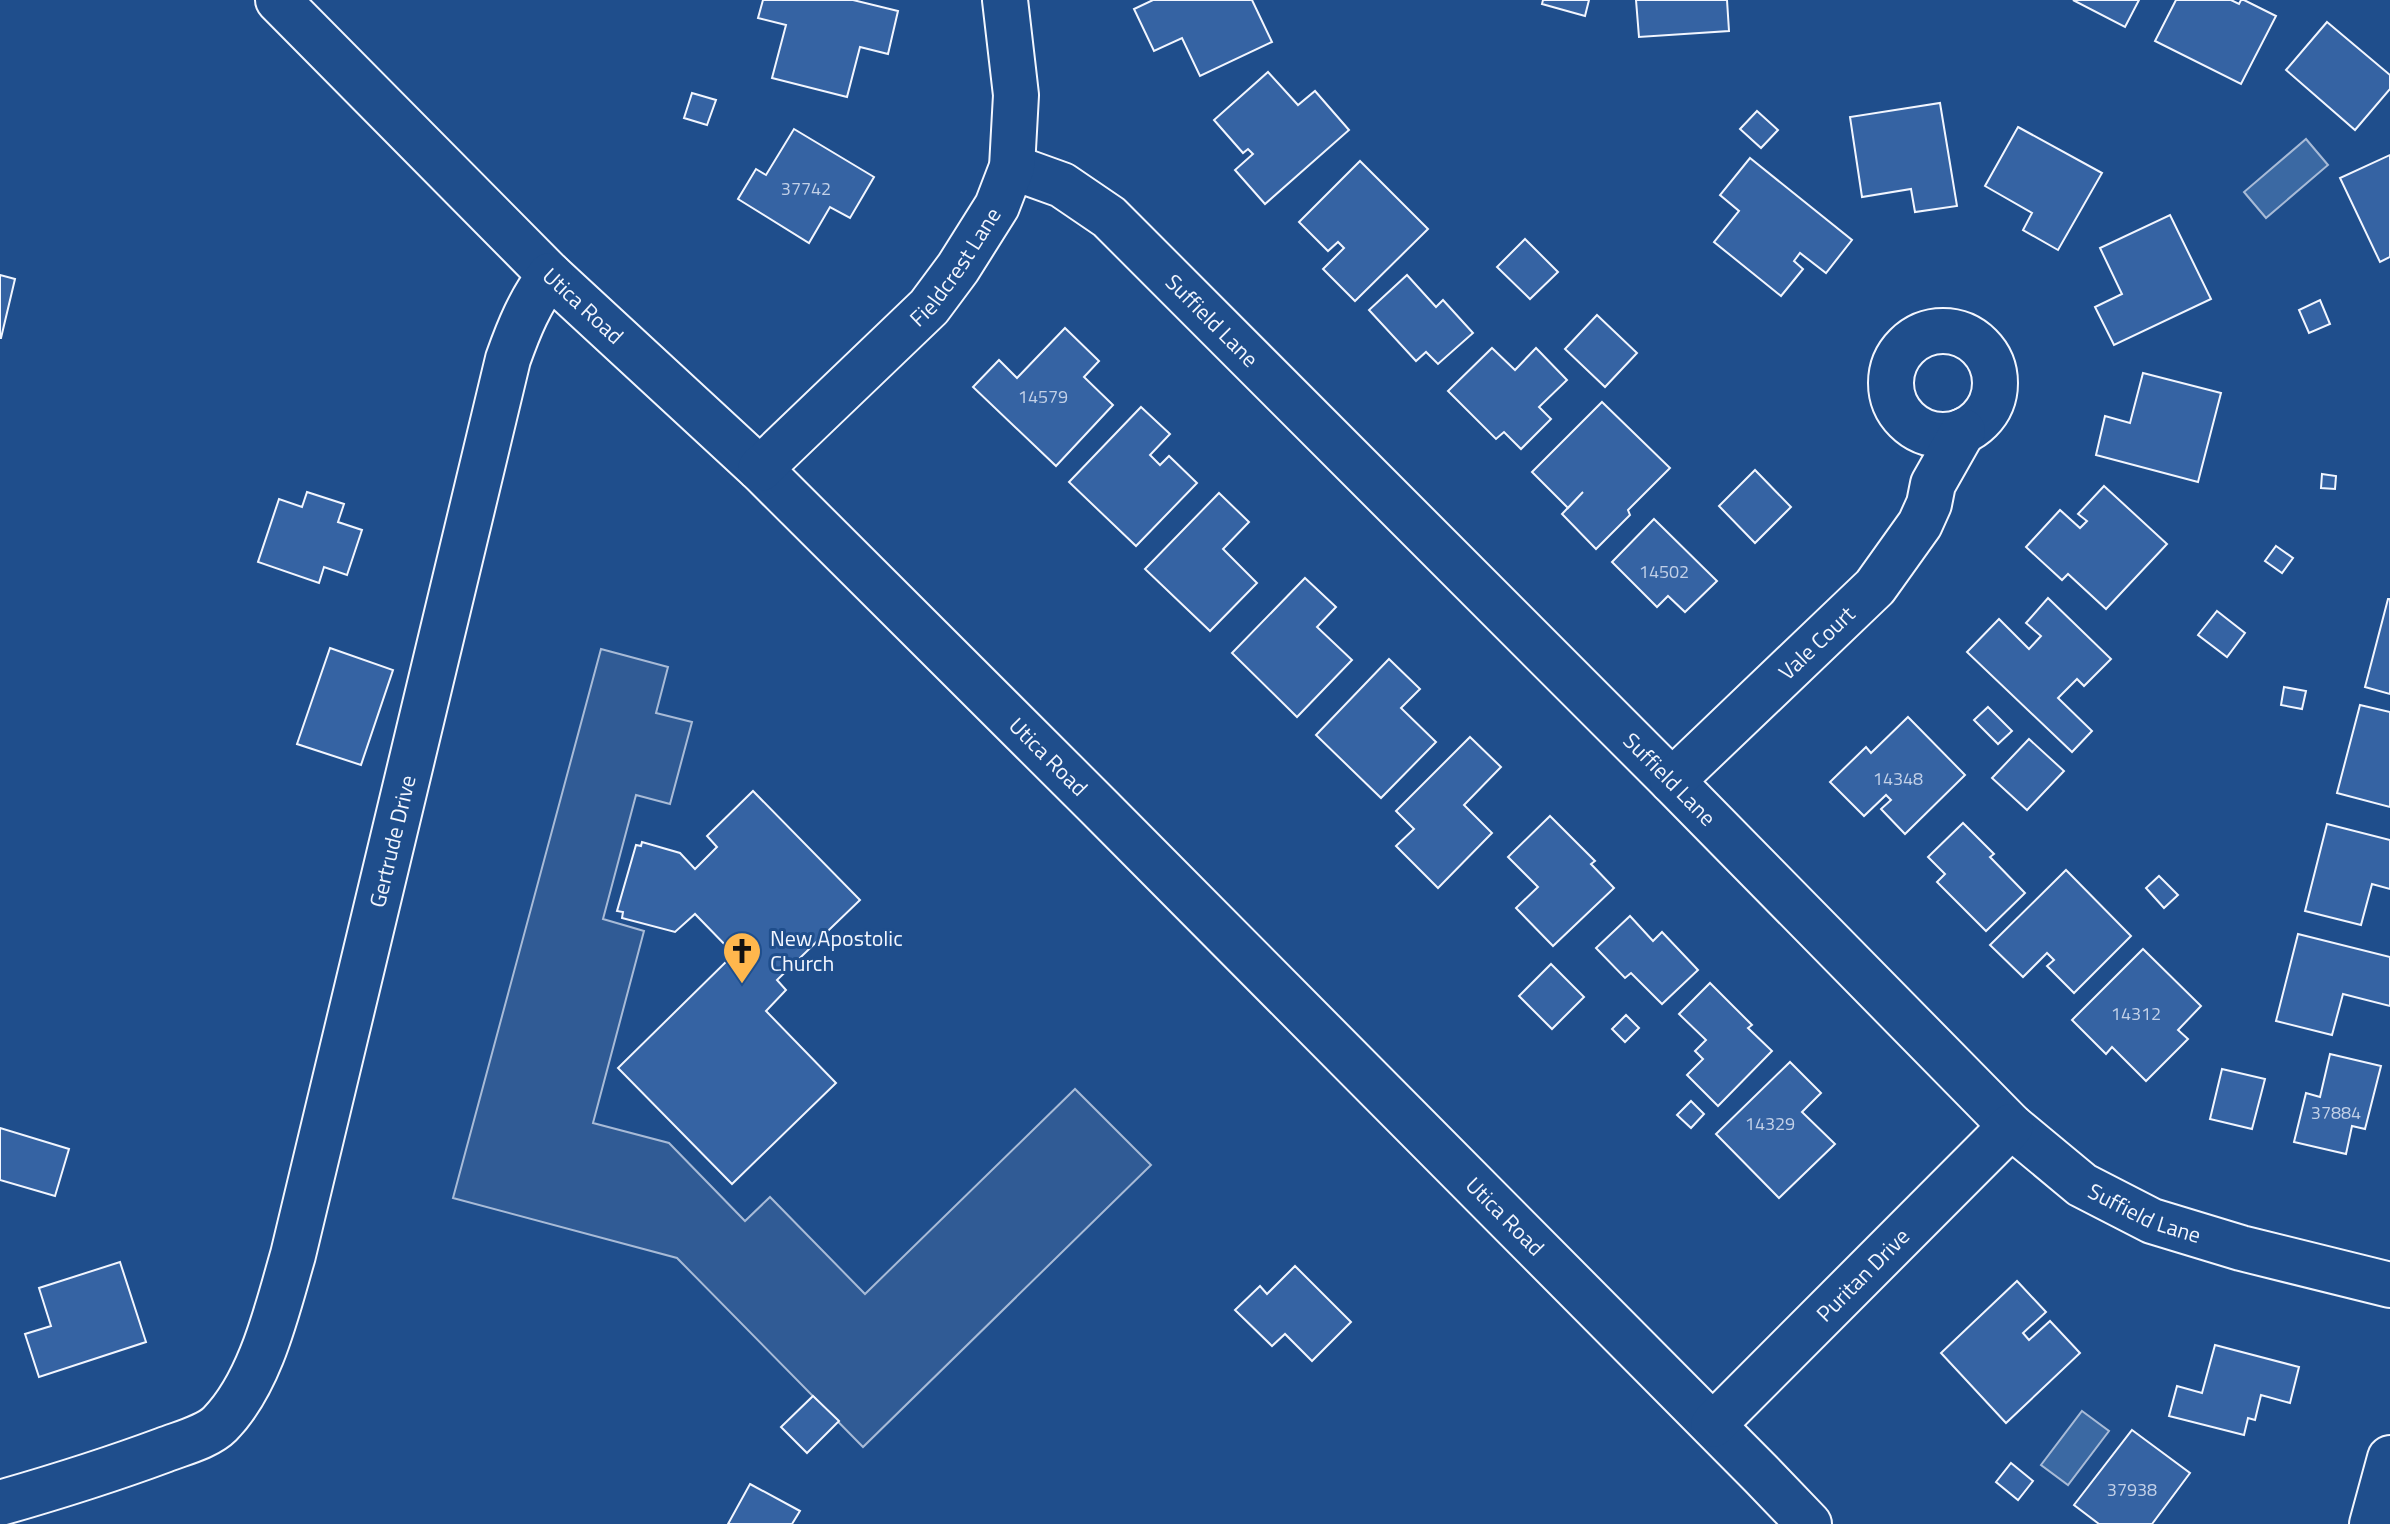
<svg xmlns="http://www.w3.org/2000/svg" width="2390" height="1524" viewBox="0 0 2390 1524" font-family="'Titillium Web',sans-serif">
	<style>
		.parking { fill: #305b95; stroke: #a8bbd7; stroke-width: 2 }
		.water { fill: #3b69a3; stroke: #a8bbd7; stroke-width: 2 }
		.building { fill: #3563a3; stroke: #f2f6ff; stroke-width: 2 }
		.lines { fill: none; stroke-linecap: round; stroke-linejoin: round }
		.minor-casing { stroke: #f2f6ff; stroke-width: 48 }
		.minor { stroke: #1f4e8c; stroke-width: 44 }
		.labels { text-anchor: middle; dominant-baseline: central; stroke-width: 6; stroke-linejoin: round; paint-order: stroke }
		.number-label { font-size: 18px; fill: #c3d1e8 }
		.street-label { font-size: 22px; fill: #f2f6ff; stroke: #1f4e8c }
		.poi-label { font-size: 22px; fill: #f2f6ff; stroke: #1f4e8c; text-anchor: start }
	</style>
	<rect width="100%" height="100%" fill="#1f4e8c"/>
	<path class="parking" d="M601 649 668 667 656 713 692 722 670 804 636 795 603 919 644 931 593 1123 669 1143 745 1221 770 1197 865 1294 1075 1089 1151 1165 863 1447 677 1258 453 1198Z"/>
	<g class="water">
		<path d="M2306 139 2328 165 2266 218 2244 192Z"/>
		<path d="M2082 1411 2109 1431 2068 1485 2041 1465Z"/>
	</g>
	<g class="building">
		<path d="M763 0H853L898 11 888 54 860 47 847 97 772 78 786 25 758 18Z"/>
		<path d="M1153 0H1252L1272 42 1200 76 1182 38 1154 51 1134 9Z"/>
		<path d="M1543 0H1589L1585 16 1542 4Z"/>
		<path d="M1636 0H1727L1729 31 1639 37Z"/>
		<path d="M2073 0H2139L2125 27Z"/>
		<path d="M2176 0H2231L2239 4 2241 0H2244L2276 16 2241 84 2155 41Z"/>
		<path d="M2327 22 2390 75V89L2355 130 2286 70Z"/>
		<path d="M1268 72 1298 105 1315 91 1349 130 1265 204 1235 170 1253 154 1248 149 1243 153 1214 120Z"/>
		<path d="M692 93 716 100 707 125 684 118Z"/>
		<path d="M1940 103 1957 206 1915 212 1911 189 1862 197 1850 117Z"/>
		<path d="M1757 111 1778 130 1761 148 1740 129Z"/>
		<path d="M2018 127 2102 173 2058 250 2023 230 2032 213 1985 186Z"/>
		<path d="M794 129 874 177 850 218 830 207 809 243 738 199 756 169 766 175Z"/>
		<path d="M2390 155V257L2380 262 2340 178Z"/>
		<path d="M1750 158 1852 240 1826 273 1800 253 1794 261 1803 269 1781 296 1714 242 1739 211 1720 195Z"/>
		<path d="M1360 161 1428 229 1355 301 1323 269 1344 248 1338 242 1328 251 1299 222Z"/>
		<path d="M2170 215 2211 299 2114 345 2095 307 2122 294 2100 248Z"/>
		<path d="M1525 239 1558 272 1530 299 1497 267Z"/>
		<path d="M0 275 15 279 1 338H0Z"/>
		<path d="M1407 275 1436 307 1443 300 1473 333 1438 364 1426 352 1416 361 1369 310Z"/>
		<path d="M2320 300 2330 324 2309 333 2299 310Z"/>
		<path d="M1597 315 1637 353 1605 387 1565 349Z"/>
		<path d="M1065 328 1099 361 1084 377 1113 405 1056 466 973 387 999 360 1017 378Z"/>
		<path d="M1492 348 1515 370 1536 348 1567 380 1539 407 1551 419 1521 449 1504 432 1496 439 1448 391Z"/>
		<path d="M2143 373 2221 393 2198 482 2096 455 2105 416 2130 423Z"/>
		<path d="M1602 402 1670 468 1628 510 1630 515 1596 549 1562 514 1583 492 1568 508 1532 472Z"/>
		<path d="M1141 407 1170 434 1150 455 1160 465 1169 456 1197 483 1136 546 1069 482Z"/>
		<path d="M1755 470 1791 507 1755 543 1719 506Z"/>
		<path d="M2322 474 2336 476 2335 489 2321 488Z"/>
		<path d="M2104 486 2167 544 2106 609 2068 574 2062 580 2026 547 2060 510 2080 528 2087 521 2078 514Z"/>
		<path d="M307 492 344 504 338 522 362 530 347 575 324 567 319 583 258 562 279 499 302 507Z"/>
		<path d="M1219 493 1249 522 1223 549 1257 583 1210 631 1145 569Z"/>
		<path d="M1654 519 1717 581 1685 612 1668 596 1657 607 1612 562Z"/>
		<path d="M2276 546 2293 558 2282 573 2265 561Z"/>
		<path d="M1305 578 1336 607 1317 627 1352 660 1297 717 1232 653Z"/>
		<path d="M2048 598 2111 659 2084 686 2077 679 2058 698 2092 731 2072 752 1967 652 1999 619 2029 649 2041 636 2026 623Z"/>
		<path d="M2388 599H2390V694L2365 687Z"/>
		<path d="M2217 611 2245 633 2227 657 2198 635Z"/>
		<path d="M330 648 393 670 361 765 297 744Z"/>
		<path d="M1389 659 1420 689 1401 708 1436 742 1381 798 1316 735Z"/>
		<path d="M2284 687 2306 691 2302 709 2281 705Z"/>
		<path d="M2360 705 2390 712V807L2337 793Z"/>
		<path d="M1988 707 2012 731 1998 744 1974 720Z"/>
		<path d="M1908 717 1965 775 1905 834 1881 809 1891 800 1886 795 1864 816 1830 782 1866 747 1871 753Z"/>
		<path d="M1470 737 1501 767 1464 805 1492 833 1438 888 1396 846 1414 829 1396 811Z"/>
		<path d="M2029 739 2064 771 2027 810 1992 778Z"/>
		<path d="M753 791 860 900 777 980 786 990 766 1011 836 1083 732 1184 618 1068 734 954 695 914 675 932 622 918 623 912 617 911 636 845 641 846 642 842 680 853 695 869 717 847 707 836Z"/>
		<path d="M1550 816 1595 861 1591 864 1614 888 1553 946 1516 908 1538 887 1508 857Z"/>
		<path d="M1963 823 1994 854 1990 857 2025 893 1986 931 1937 882 1945 874 1928 857Z"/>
		<path d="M2327 824 2390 840V889L2372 884 2361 925 2305 911Z"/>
		<path d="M2066 870 2131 936 2074 993 2047 966 2054 960 2047 953 2023 977 1990 945Z"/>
		<path d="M2159 876 2178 895 2164 908 2146 888Z"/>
		<path d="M1630 916 1653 941 1662 932 1698 970 1662 1004 1631 973 1625 978 1596 948Z"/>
		<path d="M2298 934 2390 957V1006L2343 994 2332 1035 2276 1021Z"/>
		<path d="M2143 949 2201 1006 2178 1030 2188 1039 2146 1081 2112 1047 2106 1054 2072 1020Z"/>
		<path d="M1551 964 1584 997 1552 1029 1519 996Z"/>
		<path d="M1710 983 1752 1025 1748 1028 1772 1051 1718 1106 1687 1075 1703 1059 1695 1051 1706 1040 1679 1014Z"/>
		<path d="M1626 1015 1639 1028 1625 1042 1612 1029Z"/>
		<path d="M2330 1054 2381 1066 2365 1129 2352 1126 2346 1154 2294 1142 2306 1093 2320 1097Z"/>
		<path d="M1790 1062 1821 1093 1802 1112 1835 1144 1779 1198 1716 1134Z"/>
		<path d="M2222 1069 2265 1079 2252 1129 2210 1119Z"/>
		<path d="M1691 1101 1704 1114 1691 1128 1677 1115Z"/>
		<path d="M0 1128 69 1149 55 1196 0 1180Z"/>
		<path d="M120 1262 146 1342 39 1377 25 1334 51 1326 39 1288Z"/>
		<path d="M1295 1266 1351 1322 1312 1361 1285 1334 1272 1346 1235 1310 1260 1286 1267 1294Z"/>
		<path d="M2017 1281 2046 1312 2023 1333 2029 1340 2050 1321 2080 1353 2006 1423 1941 1353Z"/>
		<path d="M2215 1345 2299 1367 2290 1403 2261 1395 2255 1420 2248 1418 2244 1435 2169 1416 2177 1386 2202 1393Z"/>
		<path d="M813 1396 839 1421 807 1453 781 1427Z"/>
		<path d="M2132 1430 2190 1473 2152 1524H2099L2074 1505Z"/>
		<path d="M2011 1463 2033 1481 2018 1500 1996 1482Z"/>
		<path d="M750 1484 800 1511 792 1524H728Z"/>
	</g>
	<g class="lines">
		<g class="minor-casing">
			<g id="minor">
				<path id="s1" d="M278 0 550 275 760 469 1098 806 1761 1474 1809 1524"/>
				<path id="s2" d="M1012 167 1062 185 1109 217 1672 781 2011 1126 2082 1185 2152 1221 2241 1248 2390 1285"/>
				<circle cx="1943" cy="383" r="52"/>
				<path id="s3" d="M760 469 929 307 958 268 997 206 1012 167 1016 95 1005 0"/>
				<path id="s4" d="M1672 781 1875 587 1920 524 1929 504 1933 484 1963 431"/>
				<path id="s5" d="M1713 1425 2011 1126"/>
				<path id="s6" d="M0 1503C56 1487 110 1470 164 1450 182 1443 207 1437 220 1424 261 1382 277 1310 293 1255L508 359C519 328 530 301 550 275"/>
				<path d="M2372 1524 2390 1458"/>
			</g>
		</g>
		<use href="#minor" class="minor"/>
	</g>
	<defs>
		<g id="church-pin" transform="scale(2)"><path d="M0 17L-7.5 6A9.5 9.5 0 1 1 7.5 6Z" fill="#ffb74d" stroke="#1f4e8c"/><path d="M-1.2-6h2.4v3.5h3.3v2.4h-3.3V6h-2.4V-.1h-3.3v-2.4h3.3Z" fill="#111"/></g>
	</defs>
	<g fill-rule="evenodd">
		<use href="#church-pin" x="742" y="951"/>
	</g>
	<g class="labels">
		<g class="number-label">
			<text x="806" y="188">37742</text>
			<text x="1043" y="396">14579</text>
			<text x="1664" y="571">14502</text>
			<text x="1898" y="778">14348</text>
			<text x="2136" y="1013">14312</text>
			<text x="2336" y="1112">37884</text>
			<text x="1770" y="1123">14329</text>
			<text x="2132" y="1489">37938</text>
		</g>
		<g class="street-label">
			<text stroke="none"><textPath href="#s3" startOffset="282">Fieldcrest Lane</textPath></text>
			<text stroke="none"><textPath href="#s1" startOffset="432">Utica Road</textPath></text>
			<text stroke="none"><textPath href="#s2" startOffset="256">Suffield Lane</textPath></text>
			<text stroke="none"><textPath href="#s4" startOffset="200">Vale Court</textPath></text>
			<text stroke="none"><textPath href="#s1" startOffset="1080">Utica Road</textPath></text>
			<text stroke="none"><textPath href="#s2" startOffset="904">Suffield Lane</textPath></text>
			<text stroke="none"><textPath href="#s6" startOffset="846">Gertrude Drive</textPath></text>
			<text stroke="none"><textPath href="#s2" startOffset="1552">Suffield Lane</textPath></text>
			<text stroke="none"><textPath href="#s1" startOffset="1728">Utica Road</textPath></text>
			<text stroke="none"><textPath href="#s5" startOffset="212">Puritan Drive</textPath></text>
		</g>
		<g class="poi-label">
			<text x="770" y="938">New Apostolic<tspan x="770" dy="25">Church</tspan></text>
		</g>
	</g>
</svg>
